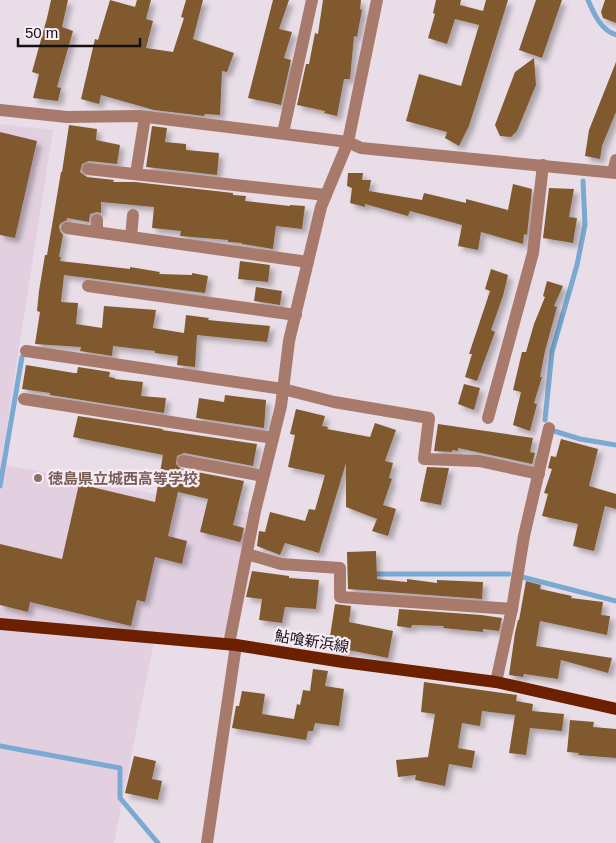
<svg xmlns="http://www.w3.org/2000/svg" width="616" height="843" viewBox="0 0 616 843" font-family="Helvetica,'Noto Sans JP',sans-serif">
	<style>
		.built { fill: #e2d0e1 }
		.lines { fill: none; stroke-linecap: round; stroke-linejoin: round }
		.stream { stroke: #7aa9d1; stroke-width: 5 }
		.building { fill: #805a2f; filter: url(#shadow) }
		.minor { stroke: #a87a6b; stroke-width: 12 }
		.major { stroke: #6d2000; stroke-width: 12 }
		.education-dot { fill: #8d6e63; stroke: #f7ebf6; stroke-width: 2 }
		.labels { text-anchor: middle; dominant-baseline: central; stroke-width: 4.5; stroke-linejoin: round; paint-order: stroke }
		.education-label { font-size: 15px; font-weight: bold; fill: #785e54; stroke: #f7ebf6; text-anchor: start }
		.street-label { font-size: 15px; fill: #141014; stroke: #f7ebf6 }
	</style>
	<defs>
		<filter id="shadow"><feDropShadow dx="4.5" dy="4.5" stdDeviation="2.5" flood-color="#0004"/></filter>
	</defs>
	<rect width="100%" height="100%" fill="#e9dee8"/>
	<path class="built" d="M0 124 53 130 1 464 248 512 228 625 222 638 156 632 114 843H0Z"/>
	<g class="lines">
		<g class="stream">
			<path d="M588 0C594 14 601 30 616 35"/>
			<path d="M545 420 552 352 577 265 585 225 583 181"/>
			<path d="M554 431 580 439 616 445"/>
			<path d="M0 486 22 357"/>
			<path d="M372 574H509"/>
			<path d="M522 577 616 601"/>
			<path d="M0 746 120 768V798L158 843"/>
		</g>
	</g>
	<g class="building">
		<path d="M51 0H68L62 27 73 31 57 87 61 88 58 101 33 98 39 74 32 72 47 18Z"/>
		<path d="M110 0 135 7 137 0H151L146 19 153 21 146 48 173 52 184 18 181 17 186 0H203L193 39 234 53 227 72 222 71 220 115 205 114 204 116 154 110 101 95 99 104 81 99 95 39 98 40Z"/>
		<path d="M273 0H289L279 29 292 32 284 58 291 60 281 105 248 98Z"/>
		<path d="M323 0H361L360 9 362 10 357 37 354 36 350 79H344L337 116 324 113 325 111 297 105 306 64H309L315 33 318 34Z"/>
		<path d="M436 0H461L460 5 483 11 486 0H508L469 126 459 146 445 138 447 132 406 121 419 74 461 86 479 25 455 19 447 44 428 38 435 14 433 13Z"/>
		<path d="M536 0H562L542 58 519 50Z"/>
		<path d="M605 0H616V23L603 18 601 12Z"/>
		<path d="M534 58 536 85 517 131 511 137 500 136 495 125 515 72Z"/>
		<path d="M616 62V112L602 146 600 159 585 156 589 130Z"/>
		<path d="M69 125 97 129 96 140 120 145 117 164 89 161 82 164 80 172 87 177 114 180 113 182H135L233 193V195L246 196 245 201 290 206V205L305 206 302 229 276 226 273 249 242 244V243L228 242V240L180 236 181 231 152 228 154 207 101 202V213L97 212 90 214 89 222 67 218V220L61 223 59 226 60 231 63 235 59 257H61L60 261 130 269V267L160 272 159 274 192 275V273L208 276 205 293 64 275 61 302 78 303 76 324 102 328 104 306 156 310 153 328 184 333 186 315 209 318 208 320 270 326 267 342 197 335 195 367 177 365 178 356 155 353V351L113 346 112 356 80 351 81 347 35 344 40 312 37 311 39 291 45 255H47L61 172H62Z"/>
		<path d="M152 126 167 128 165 142 186 144V150L219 153 217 175 146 167Z"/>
		<path d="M0 132 37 141 15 238 0 235Z"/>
		<path d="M348 173H363L362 180H371L369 191 422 200 424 193 466 203V199L508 210 513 184 532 189 527 235 524 234 523 244 481 232 478 250 458 246 462 225 410 211 408 216 365 204V207L350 203 352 188 347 186Z"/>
		<path d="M549 188 574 189 569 217 577 218 573 243 543 238Z"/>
		<path d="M240 261 270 265 268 282 238 279Z"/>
		<path d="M491 269 508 275 503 296 491 330 495 332 477 381 465 377 472 354H469L490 291 485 289Z"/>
		<path d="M547 281 563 286 554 306 557 307 545 351 540 377H542L534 403 537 404 530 431 513 425 521 392 513 390 522 352H526L534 324 545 297 543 296Z"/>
		<path d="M256 287 282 291 280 305 254 301Z"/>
		<path d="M26 365 74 373H77L78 367 110 372 109 377 115 378V379L143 382 141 396 166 398 164 413 50 395V393L22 389Z"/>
		<path d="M464 384 480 388 474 410 458 404Z"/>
		<path d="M225 395 266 400 264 428 196 418 199 398 224 402Z"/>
		<path d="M296 409 325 416 322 426 328 427 327 429 370 437 375 423 396 430 385 461 393 463 389 478 392 479 383 505 396 509 388 536 372 531 377 519 346 507V463L319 553 285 543 280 555 257 546 259 531 265 532 270 512 305 521 309 509 315 510 325 475 288 467 295 435 290 434Z"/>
		<path d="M78 416 163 429 162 430 257 444 253 466 184 453 177 456 176 464 181 469 244 481 233 525 244 528 241 540 240 542 200 532 208 499 178 492 168 536 187 541 182 564 155 557 145 602 137 600 131 626 30 602 28 612 0 605V544L62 559 79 484 155 502 163 455 73 437Z"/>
		<path d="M438 424 533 438 530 452 535 453 532 464 458 448V451L452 450V452L434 451Z"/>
		<path d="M561 439 598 449 589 486 616 494V509L605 506 594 551 573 546 578 524 542 516 548 494 544 493 552 469 548 468 551 456 556 457Z"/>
		<path d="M427 467 449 468 441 505 420 501Z"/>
		<path d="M376 551 377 579 407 582V579L437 583V580L483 582 482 599 348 589 347 552Z"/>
		<path d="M252 571 289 576V578L319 580 316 609 285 607 282 623 259 620 262 599 246 597Z"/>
		<path d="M526 581 541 585 540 589 572 596 571 598 603 602 601 615 610 616 607 635 540 621 536 646 612 658 608 673 561 660 558 679 524 674 523 677 509 675 515 633 518 620H519Z"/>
		<path d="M335 604 351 606 349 622 393 631 388 658 349 650V652L328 649Z"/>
		<path d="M399 609 481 615 502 618 499 631 483 629V632L443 628 444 626 412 625 411 628 397 626Z"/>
		<path d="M313 669 328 671 325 686 344 689 339 726 315 723 313 731H308L306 740 232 728 236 706H239L242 691 265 694 262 714 294 719 297 704 300 705 303 690 310 691Z"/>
		<path d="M424 682 517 695 516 701 533 704 532 711 564 714 562 731 530 728 526 755 509 753 515 715 482 711 480 726 462 723 458 748 475 751 472 768 449 764 445 786 415 780 416 775 398 777 396 760 428 757 435 714 421 712Z"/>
		<path d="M570 720 594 722 593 727 616 729V758L578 755 579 753 567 752Z"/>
		<path d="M134 756 156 761 152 779 162 781 158 800 125 793Z"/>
	</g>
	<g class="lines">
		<g class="minor">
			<path d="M0 110 67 117 139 116 348 142 361 148 616 173"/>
			<path d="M283 133 312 0"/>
			<path d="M88 169 326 195"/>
			<path d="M613 172 616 160"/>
			<path d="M136 174 145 117"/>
			<path d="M97 220V232"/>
			<path d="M67 228 308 262"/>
			<path d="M131 237 133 215"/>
			<path d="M88 286 296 315"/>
			<path d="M26 351 283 389 334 402 429 418 424 459 479 461 539 474"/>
			<path d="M24 399 273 438"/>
			<path d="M488 418 533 253 543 165"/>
			<path d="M183 461 263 476"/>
			<path d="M247 554 281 564 340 568V597L512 609"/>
			<path d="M229 644 255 511 281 406 289 341 321 207 348 142 377 0"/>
			<path d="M496 682 512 609 524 536 549 428"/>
			<path d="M207 843 236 645"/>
		</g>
		<path class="major" d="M0 624 236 645 343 662 496 682 616 709"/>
	</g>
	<circle class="education-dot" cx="38" cy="478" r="5"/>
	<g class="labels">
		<g class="education-label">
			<text x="48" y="478">徳島県立城西高等学校</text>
		</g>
		<g class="street-label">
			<text transform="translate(312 641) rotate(9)">鮎喰新浜線</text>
		</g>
	</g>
	<path d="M18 38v8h122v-8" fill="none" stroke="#141014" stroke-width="2.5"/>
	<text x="25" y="38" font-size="15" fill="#141014" stroke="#f7ebf6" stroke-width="4" paint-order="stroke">50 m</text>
</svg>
